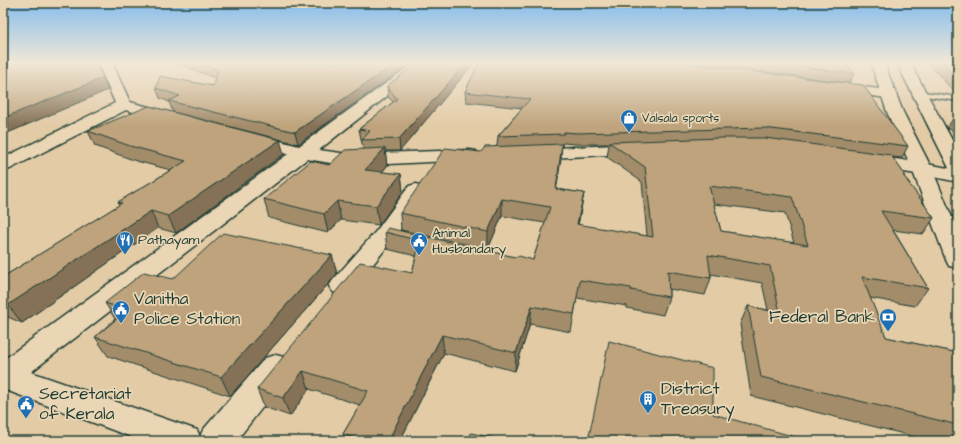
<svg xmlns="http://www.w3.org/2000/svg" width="961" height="444" viewBox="0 0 961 444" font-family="'Architects Daughter',sans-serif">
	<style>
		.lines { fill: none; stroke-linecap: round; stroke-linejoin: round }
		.service-casing { stroke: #1f3d34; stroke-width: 3 }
		.minor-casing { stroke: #1f3d34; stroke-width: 3 }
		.tertiary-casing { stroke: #1f3d34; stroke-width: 3 }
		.primary-casing { stroke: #1f3d34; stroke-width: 3 }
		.service { fill: #ead6b4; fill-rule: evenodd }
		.minor { fill: #ead6b4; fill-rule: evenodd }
		.tertiary { fill: #ead6b4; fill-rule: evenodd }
		.primary { fill: #ead6b4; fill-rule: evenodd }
		.wall { fill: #a38c6b; stroke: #1f3d34; fill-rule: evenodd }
		.shaded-wall { fill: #857257; stroke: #1f3d34 }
		.building { fill: #bea37c; stroke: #1f3d34; fill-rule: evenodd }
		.labels { text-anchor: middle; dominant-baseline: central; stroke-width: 3.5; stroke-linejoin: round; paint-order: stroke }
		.far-poi-label { font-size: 12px; fill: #1f3d34; stroke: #ead6b4; text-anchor: start }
		.poi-label { font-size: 14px; fill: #1f3d34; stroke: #ead6b4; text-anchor: start }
		.near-poi-label { font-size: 17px; fill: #1f3d34; stroke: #ead6b4; text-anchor: start }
	</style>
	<rect width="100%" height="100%" fill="#e3cba6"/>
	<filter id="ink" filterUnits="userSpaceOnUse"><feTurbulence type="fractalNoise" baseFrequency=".025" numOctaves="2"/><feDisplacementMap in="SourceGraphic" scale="8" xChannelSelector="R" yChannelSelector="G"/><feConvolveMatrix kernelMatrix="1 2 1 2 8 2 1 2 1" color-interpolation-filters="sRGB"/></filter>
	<g filter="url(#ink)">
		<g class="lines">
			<g class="service-casing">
				<path id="service" d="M916 91 958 97V101L919 95H916Z"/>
			</g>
			<g class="minor-casing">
				<g id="minor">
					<path d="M837 84 888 90 893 91 895 94 893 97 888 98 832 91 830 88 832 85Z"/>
					<path d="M922 163 958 170V182L915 173 912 169 915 165Z"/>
					<path d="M416 184 423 186 426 190 399 231 407 233 410 238 407 243 399 245 390 243 351 292 342 295 333 292 329 286 333 280 377 230 409 186Z"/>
					<path d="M276 355 287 358 291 367 287 376 236 441H198L203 430 265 358Z"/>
				</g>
			</g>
			<g class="tertiary-casing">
				<g id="tertiary">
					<path d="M98 63H112L130 102 175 114 177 117 175 120 169 122 126 110 10 169 3 171V158L115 103Z"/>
					<path d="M414 63H429L319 150 348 154 470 150 476 151 479 155 476 159 470 160 348 166 307 159 31 372 197 430 202 441H142L3 389V360L288 154 247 143 244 139 247 135 253 134 299 146Z"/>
					<path d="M638 144 644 145 647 149 644 153 532 159 526 158 523 154 526 150 532 149Z"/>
					<path d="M869 155 922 163 929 165 932 169 929 173 922 175 862 165 860 161 862 157Z"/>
				</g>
			</g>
			<g class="primary-casing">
				<g id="primary">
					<path d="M871 63H884L903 112 932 169 958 232V268L949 266 946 260 912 169 887 112Z"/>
					<path d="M897 63H910L958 151V174L951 172 949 168Z"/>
				</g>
			</g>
			<use href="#service" class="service"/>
			<use href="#minor" class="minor"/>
			<use href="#tertiary" class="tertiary"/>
			<use href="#primary" class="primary"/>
		</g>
		<g class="wall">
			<path d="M176 63H411L298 144 173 112 169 102 160 98 156 88 213 86 215 78Z"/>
			<path d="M417 63 400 151H385L387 166 382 172 401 174 403 192 379 225 341 220 328 233 269 218 264 199 329 165 363 149 359 129 393 102 388 97 387 86Z"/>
			<path d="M479 63 908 146 902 158 892 157 905 175 904 177 934 218 923 234 893 230 928 288 915 306 870 298 886 337 958 353V441H932L751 396 740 324 748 306 768 310 762 283 711 274V278L705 295 669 289V297L663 315 627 308V306L577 298 571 332 530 324 515 371 444 353 400 441H345L343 434 360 405 309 389 290 416 264 407 257 389 412 273 416 256 387 249 385 232 515 257 533 260 545 223 502 216 488 249 401 230 400 213 481 152 497 146 498 136 522 108 466 102 465 92ZM563 143 576 144H609L607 157 642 182 647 236 578 225 584 193 556 189 562 145ZM714 204 785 213 794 243 721 231Z"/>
			<path d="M695 63H846L854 74 849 83Z"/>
			<path d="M928 63H958V96Z"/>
			<path d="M958 115V133L947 128 954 117Z"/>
			<path d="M88 131 284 154 176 233 158 228 22 323 3 315V277L119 205 118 202 171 170 136 161 95 146Z"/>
			<path d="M332 255 337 274 230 396 108 356 95 337 115 319 105 303 173 279Z"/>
		</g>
		<g class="shaded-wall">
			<path d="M96 63 108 90 3 135V118Z"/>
			<path d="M396 63H411L298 144 295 132Z"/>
			<path d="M466 63H474L400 151 399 139Z"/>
			<path d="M280 140 284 154 176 233 168 216Z"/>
			<path d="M562 144 561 159 554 205 556 189Z"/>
			<path d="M385 148 387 166 368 188 365 170Z"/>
			<path d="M401 174 403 192 379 225 376 206Z"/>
			<path d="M584 193 575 241 577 224Z"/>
			<path d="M502 199V216L488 249V232Z"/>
			<path d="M337 201 341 220 328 233 324 214Z"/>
			<path d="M151 211 158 228 22 323 8 305Z"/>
			<path d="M332 255 337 274 230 396 221 377Z"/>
			<path d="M532 306 530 324 515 371 516 353Z"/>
			<path d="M442 335 444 353 400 441H388Z"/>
			<path d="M303 371 309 389 290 416 283 398Z"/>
		</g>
		<g class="building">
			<path d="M3 63H96L103 78 3 118Z"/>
			<path d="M199 63H396L295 132 169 101 180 96 156 88 160 76 213 86 218 70Z"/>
			<path d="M417 63H466L399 139 362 140 370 131 359 129 397 99 387 86Z"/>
			<path d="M479 63H682L863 85 908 146 764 128 577 133 564 132V134L498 136 530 99 465 92Z"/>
			<path d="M772 63H846L854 74Z"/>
			<path d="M942 63H958V79Z"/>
			<path d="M149 106 280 140 168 216 151 211 8 305 3 303V277L122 203 118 202 186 161 130 146 88 131Z"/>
			<path d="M958 115V118L954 117Z"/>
			<path d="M721 138H765L891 155 905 175H903L934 218 881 211 928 288 862 277 886 337 958 353V425L761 377 748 306 780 313 770 266 708 255 711 278 668 271 669 297 631 290V288L580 280 574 314 532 306 516 353 442 335 388 441H363L343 434 368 391 303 371 283 398 257 389 360 262 412 273 420 241 385 232 388 228 515 257 519 256 533 260 550 207 502 199 488 232 400 213 445 148 481 152 485 147 562 144 556 189 584 193 577 224 653 237 645 167 609 142ZM709 186 792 197 808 245 721 231Z"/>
			<path d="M385 148 365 170 401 174 376 206 337 201 324 214 264 199 311 161 329 165 345 150Z"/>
			<path d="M223 233 332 255 221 377 95 337 127 310 105 303 144 272 173 279Z"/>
			<path d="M609 341 713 368V414L810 441H588Z"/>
			<path d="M471 433 508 441H468Z"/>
		</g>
	</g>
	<linearGradient id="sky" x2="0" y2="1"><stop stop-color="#85bdec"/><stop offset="0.5" stop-color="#f2e8d7"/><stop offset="1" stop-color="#f2e8d7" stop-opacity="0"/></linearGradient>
	<rect width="961" height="126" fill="url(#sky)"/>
	<defs>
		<g id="shop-pin" transform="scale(0.9)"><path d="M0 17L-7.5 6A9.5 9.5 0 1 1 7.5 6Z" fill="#1f6fb2" stroke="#ead6b4"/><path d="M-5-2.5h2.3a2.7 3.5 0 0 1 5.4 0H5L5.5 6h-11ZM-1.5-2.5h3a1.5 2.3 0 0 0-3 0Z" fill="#fff"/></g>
		<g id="restaurant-pin" transform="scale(0.9)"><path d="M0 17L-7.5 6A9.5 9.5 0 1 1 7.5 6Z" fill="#1f6fb2" stroke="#ead6b4"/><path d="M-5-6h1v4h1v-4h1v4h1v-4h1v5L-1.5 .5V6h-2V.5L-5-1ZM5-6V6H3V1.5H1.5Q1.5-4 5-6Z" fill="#fff"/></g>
		<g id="civic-pin" transform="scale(0.9)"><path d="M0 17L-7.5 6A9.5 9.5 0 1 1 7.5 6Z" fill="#1f6fb2" stroke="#ead6b4"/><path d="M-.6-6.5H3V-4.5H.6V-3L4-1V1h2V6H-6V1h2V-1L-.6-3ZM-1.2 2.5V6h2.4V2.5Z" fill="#fff"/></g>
		<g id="bank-pin" transform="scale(0.9)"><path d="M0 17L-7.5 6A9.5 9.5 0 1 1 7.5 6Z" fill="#1f6fb2" stroke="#ead6b4"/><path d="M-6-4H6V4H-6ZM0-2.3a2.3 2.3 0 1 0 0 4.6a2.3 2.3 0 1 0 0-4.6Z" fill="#fff"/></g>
		<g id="building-pin" transform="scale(0.9)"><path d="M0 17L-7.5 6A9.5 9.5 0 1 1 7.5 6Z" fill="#1f6fb2" stroke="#ead6b4"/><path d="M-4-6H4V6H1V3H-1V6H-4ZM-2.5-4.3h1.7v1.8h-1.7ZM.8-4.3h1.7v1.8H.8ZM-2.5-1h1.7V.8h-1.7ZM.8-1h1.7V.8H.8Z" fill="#fff"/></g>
	</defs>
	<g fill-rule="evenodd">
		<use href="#shop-pin" x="629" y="118"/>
		<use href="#restaurant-pin" x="125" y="240"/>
		<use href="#civic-pin" x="419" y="241"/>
		<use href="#civic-pin" x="121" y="309"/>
		<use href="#bank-pin" x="888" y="317"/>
		<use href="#building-pin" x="648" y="399"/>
		<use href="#civic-pin" x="26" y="404"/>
	</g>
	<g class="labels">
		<g class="far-poi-label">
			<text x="642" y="118">Valsala sports</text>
		</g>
		<g class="poi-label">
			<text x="432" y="233">Animal<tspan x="432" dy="16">Husbandary</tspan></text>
			<text x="138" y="240">Pathayam</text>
		</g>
		<g class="near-poi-label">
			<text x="134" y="299">Vanitha<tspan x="134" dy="20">Police Station</tspan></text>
			<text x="875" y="317" text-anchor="end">Federal Bank</text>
			<text x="661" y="389">District<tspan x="661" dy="20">Treasury</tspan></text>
			<text x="39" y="394">Secretariat<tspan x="39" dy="20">of Kerala</tspan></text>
		</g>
	</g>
	<rect width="961" height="444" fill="none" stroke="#ead6b4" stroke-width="16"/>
	<rect x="8" y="8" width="945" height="428" fill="none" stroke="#1f3d34" stroke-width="1.5" filter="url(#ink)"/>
</svg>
